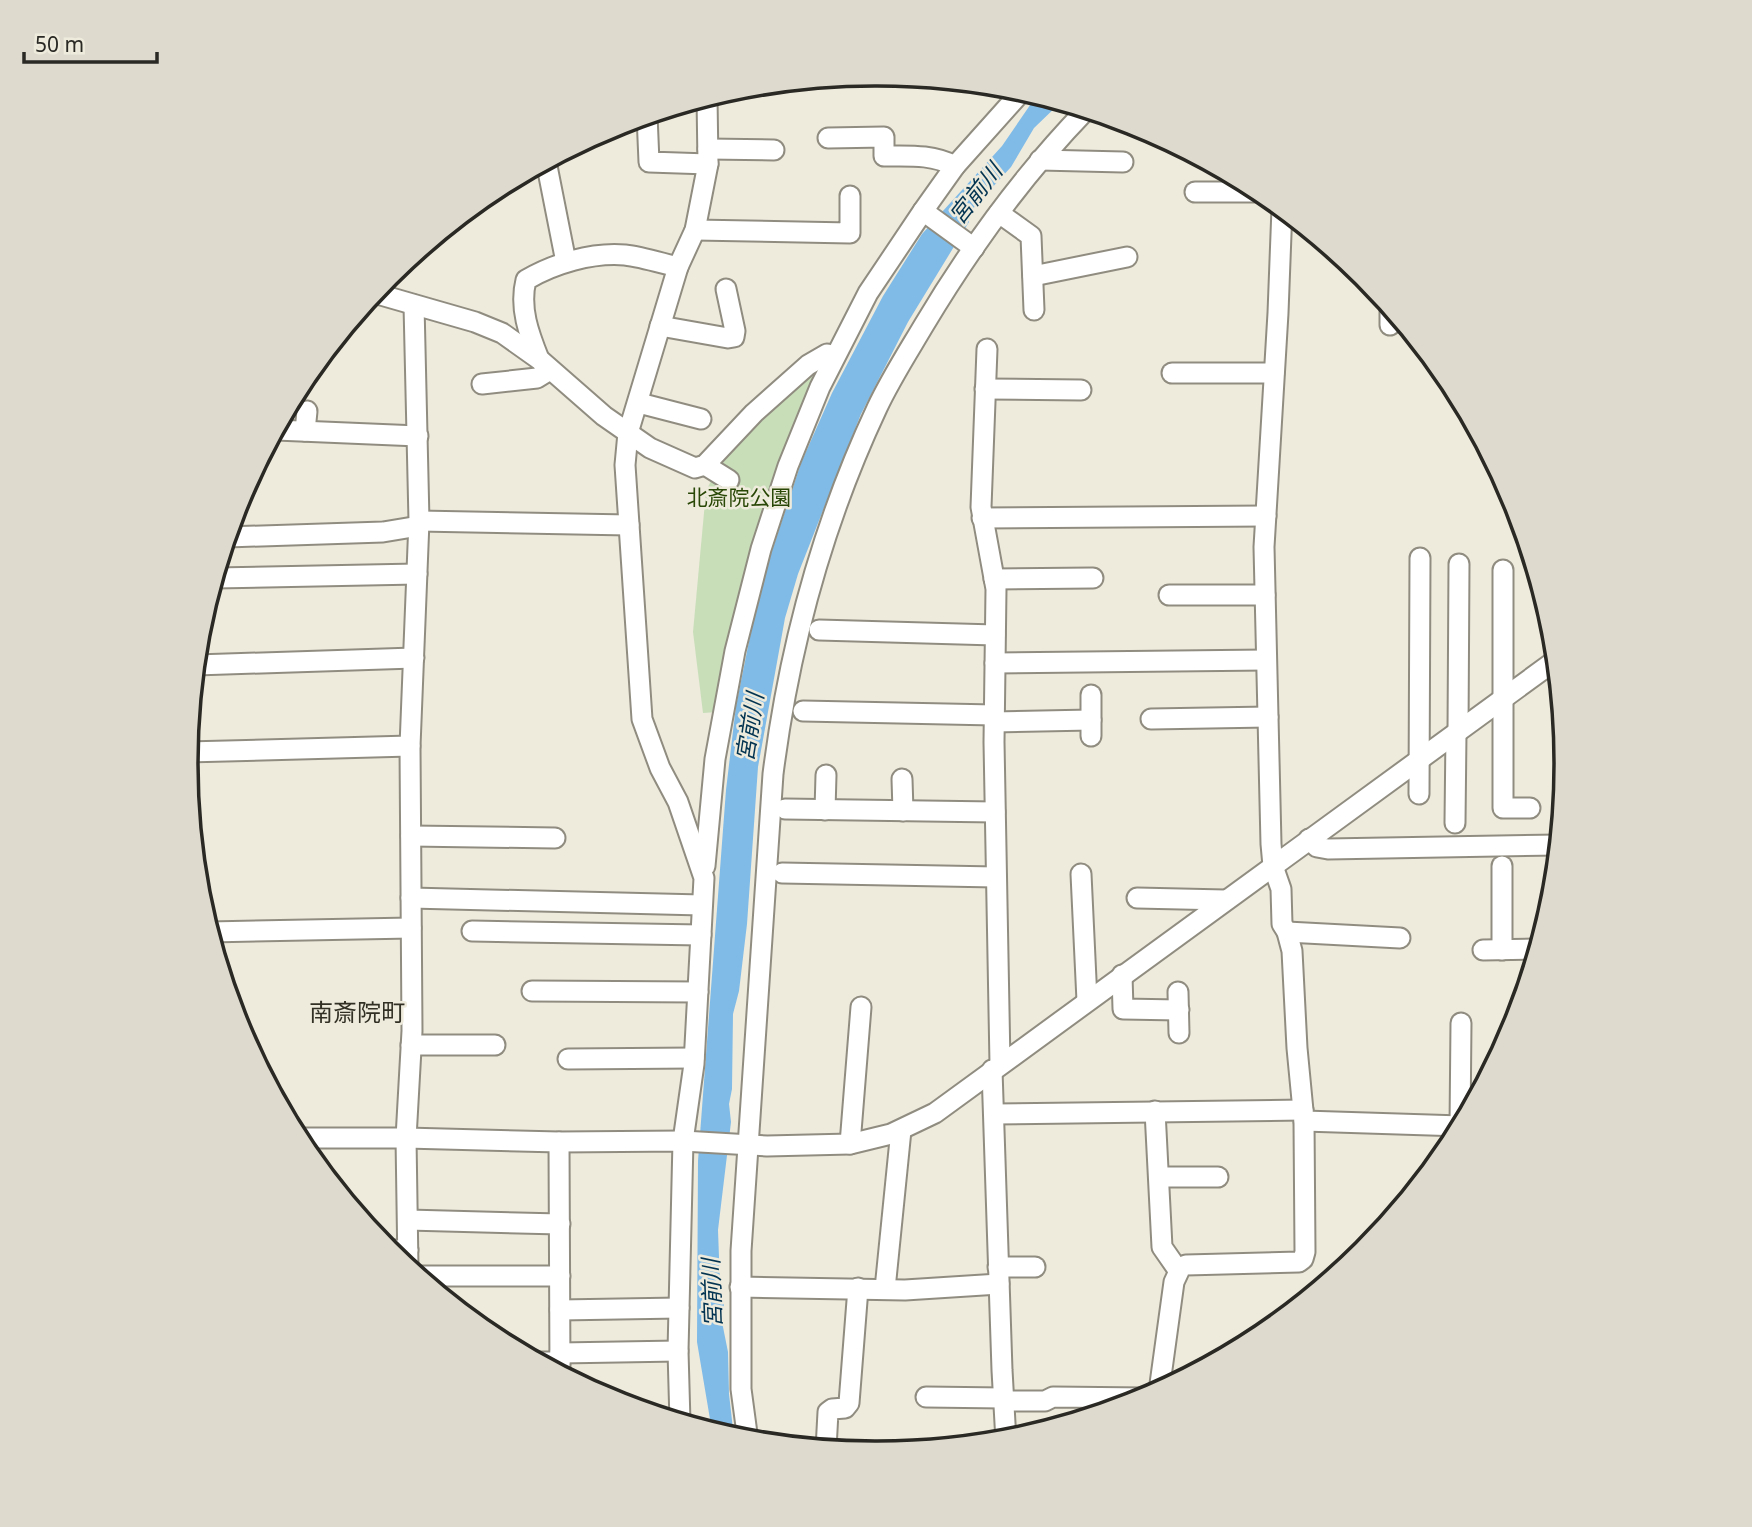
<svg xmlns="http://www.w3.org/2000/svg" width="1752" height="1527" viewBox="0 0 1752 1527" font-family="'Noto Sans','Noto Sans JP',sans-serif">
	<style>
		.green { fill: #c8deb9 }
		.water { fill: #80bbe7 }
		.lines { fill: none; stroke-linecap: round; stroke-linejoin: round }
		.minor-casing { stroke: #908d80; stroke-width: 23 }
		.minor { stroke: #fff; stroke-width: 19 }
		.labels { text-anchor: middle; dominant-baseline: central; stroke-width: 5; stroke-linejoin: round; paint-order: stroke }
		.park-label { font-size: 21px; fill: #294706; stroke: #eeebdd }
		.water-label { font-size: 23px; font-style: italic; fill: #023350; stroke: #eeebdd }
		.quarter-label { font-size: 24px; fill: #323025; stroke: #eeebdd }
		.rim { fill: none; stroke: #2a2924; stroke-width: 3.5 }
	</style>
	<rect width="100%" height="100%" fill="#eeebdd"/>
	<path class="green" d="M819 370 718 712 703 713 693 632 706 491 720 463 755 419Z"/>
	<path class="water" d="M1037 95 1061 102 1034 128 1011 167 969 213V222L908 322 861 414 798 574 785 618 758 767 747 924 739 991 733 1014 732 1089 729 1104 731 1122 718 1230 720 1284 724 1299 723 1327 728 1352 729 1394 734 1438 712 1431 697 1342 698 1161 726 790 736 706 760 587 801 463 832 393 883 296 922 234 1002 146Z"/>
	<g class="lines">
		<g class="minor-casing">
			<g id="minor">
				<path d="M647 115 649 162 708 164"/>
				<path d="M828 138 884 137V156C909 156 932 154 955 166"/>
				<path d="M708 149 774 150"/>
				<path d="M1040 160 1123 162"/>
				<path d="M546 161 566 262"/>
				<path d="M1195 192H1262"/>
				<path d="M923 211 974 248"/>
				<path d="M999 213 1031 236 1034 310"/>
				<path d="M695 230 850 233V196"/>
				<path d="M1033 276 1127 257"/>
				<path d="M374 293 475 322 502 333 540 360 604 416 650 448 695 468 705 465 754 413 808 365 827 354 835 356"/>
				<path d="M1390 308V325"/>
				<path d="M660 326 728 338 734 337 735 331 726 289"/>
				<path d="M987 349 981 507 996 589 994 742 1000 1064"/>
				<path d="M539 359C529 334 519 308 526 280 553 264 592 252 625 255 642 257 661 263 678 267"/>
				<path d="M1172 373H1274"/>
				<path d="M482 384 537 378 550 370"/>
				<path d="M985 389 1081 390"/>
				<path d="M639 403 701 419"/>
				<path d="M276 430 418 436"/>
				<path d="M305 431 307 411"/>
				<path d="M705 465 729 480"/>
				<path d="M982 518 1266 516"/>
				<path d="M419 521 629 525"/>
				<path d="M227 537 383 532 419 526"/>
				<path d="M1503 570V808H1530"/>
				<path d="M215 578 417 574"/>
				<path d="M994 579 1093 578"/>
				<path d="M1169 595H1265"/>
				<path d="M819 630 995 635"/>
				<path d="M995 663 1266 660"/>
				<path d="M196 665 414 658"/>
				<path d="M803 711 994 715"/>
				<path d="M1151 719 1268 717"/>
				<path d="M994 722 1091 720"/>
				<path d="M1458 731 1459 564"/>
				<path d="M1091 736V695"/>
				<path d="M187 752 410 746"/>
				<path d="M902 779 903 811"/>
				<path d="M1419 794 1420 558"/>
				<path d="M785 809 995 812"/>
				<path d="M825 810 826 775"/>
				<path d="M1455 823 1456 733"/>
				<path d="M411 836 555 838"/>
				<path d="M1309 839 1317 847 1328 849 1558 845"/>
				<path d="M705 866 715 759 735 651 761 549 788 466 820 387 868 293 923 211 955 166 1023 90"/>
				<path d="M1502 866V950"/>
				<path d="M782 873 996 877"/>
				<path d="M1081 874 1087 1001"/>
				<path d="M411 898 702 905"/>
				<path d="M1137 898 1225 900"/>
				<path d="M472 931 701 935"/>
				<path d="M209 932 411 928"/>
				<path d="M1287 932 1400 938"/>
				<path d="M1483 950 1537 949"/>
				<path d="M1122 975 1123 1009 1179 1010"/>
				<path d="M532 991 698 992"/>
				<path d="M1178 992 1179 1033"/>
				<path d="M411 1045H495"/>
				<path d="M568 1059 694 1058"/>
				<path d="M992 1070 1002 1370 1006 1441"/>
				<path d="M1155 1111 1162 1247 1178 1270"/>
				<path d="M994 1114 1303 1110"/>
				<path d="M1304 1121 1461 1126"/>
				<path d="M1460 1126 1461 1023"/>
				<path d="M297 1138H406L559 1142 683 1141 767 1146 850 1144 891 1134 935 1113 1556 660"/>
				<path d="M559 1142 560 1373"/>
				<path d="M850 1144 861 1007"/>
				<path d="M1159 1177H1218"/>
				<path d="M408 1220 560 1224"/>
				<path d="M387 1250H408"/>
				<path d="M998 1267H1035"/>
				<path d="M408 1268 406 1138 412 1031 410 746 419 521 414 305"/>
				<path d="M418 1276H560"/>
				<path d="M740 1287 905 1290 999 1284"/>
				<path d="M885 1289 901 1130"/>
				<path d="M560 1310 679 1308"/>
				<path d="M560 1353 678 1351"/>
				<path d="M539 1362H560"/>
				<path d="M1159 1391 1174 1282 1181 1267 1186 1265 1299 1262 1303 1259 1305 1252 1304 1121 1297 1048 1292 951 1287 932 1282 924 1281 889 1273 866 1271 844 1264 547 1278 313 1282 208"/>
				<path d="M926 1397 1003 1398"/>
				<path d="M1004 1401H1045L1053 1397 1146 1398"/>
				<path d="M680 1422 678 1351 683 1141 694 1064 704 878 678 802 660 768 642 719 625 465 628 433 678 267 695 230 708 164 707 97"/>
				<path d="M748 1441 741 1389V1251L773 774C789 648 823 523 877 408 890 380 908 352 924 325 970 248 1024 174 1086 110"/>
				<path d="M826 1449 828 1412 832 1409 845 1408 849 1403 858 1288"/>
			</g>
		</g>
		<use href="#minor" class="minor"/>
	</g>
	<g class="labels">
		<g class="park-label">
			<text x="739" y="497">北斎院公園</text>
		</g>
		<g class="water-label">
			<text transform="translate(975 193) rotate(-52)">宮前川</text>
			<text transform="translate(749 727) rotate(-81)">宮前川</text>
			<text transform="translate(711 1293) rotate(-92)">宮前川</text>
		</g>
		<g class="quarter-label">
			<text x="357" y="1011">南斎院町</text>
		</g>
	</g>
	<path d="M0 0H1752V1527H0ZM875 86H877A677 677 0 0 1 1554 763V764A677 677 0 0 1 877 1441H875A677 677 0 0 1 198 764V763A677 677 0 0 1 875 86Z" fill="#dedbce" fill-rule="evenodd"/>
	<path class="rim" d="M875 86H877A677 677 0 0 1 1554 763V764A677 677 0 0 1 877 1441H875A677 677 0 0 1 198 764V763A677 677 0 0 1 875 86Z"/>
	<path d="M24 52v10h133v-10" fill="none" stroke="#2a2924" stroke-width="3.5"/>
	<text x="35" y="52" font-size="21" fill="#2a2924" stroke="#eeebdd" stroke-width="5" paint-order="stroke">50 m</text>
</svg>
